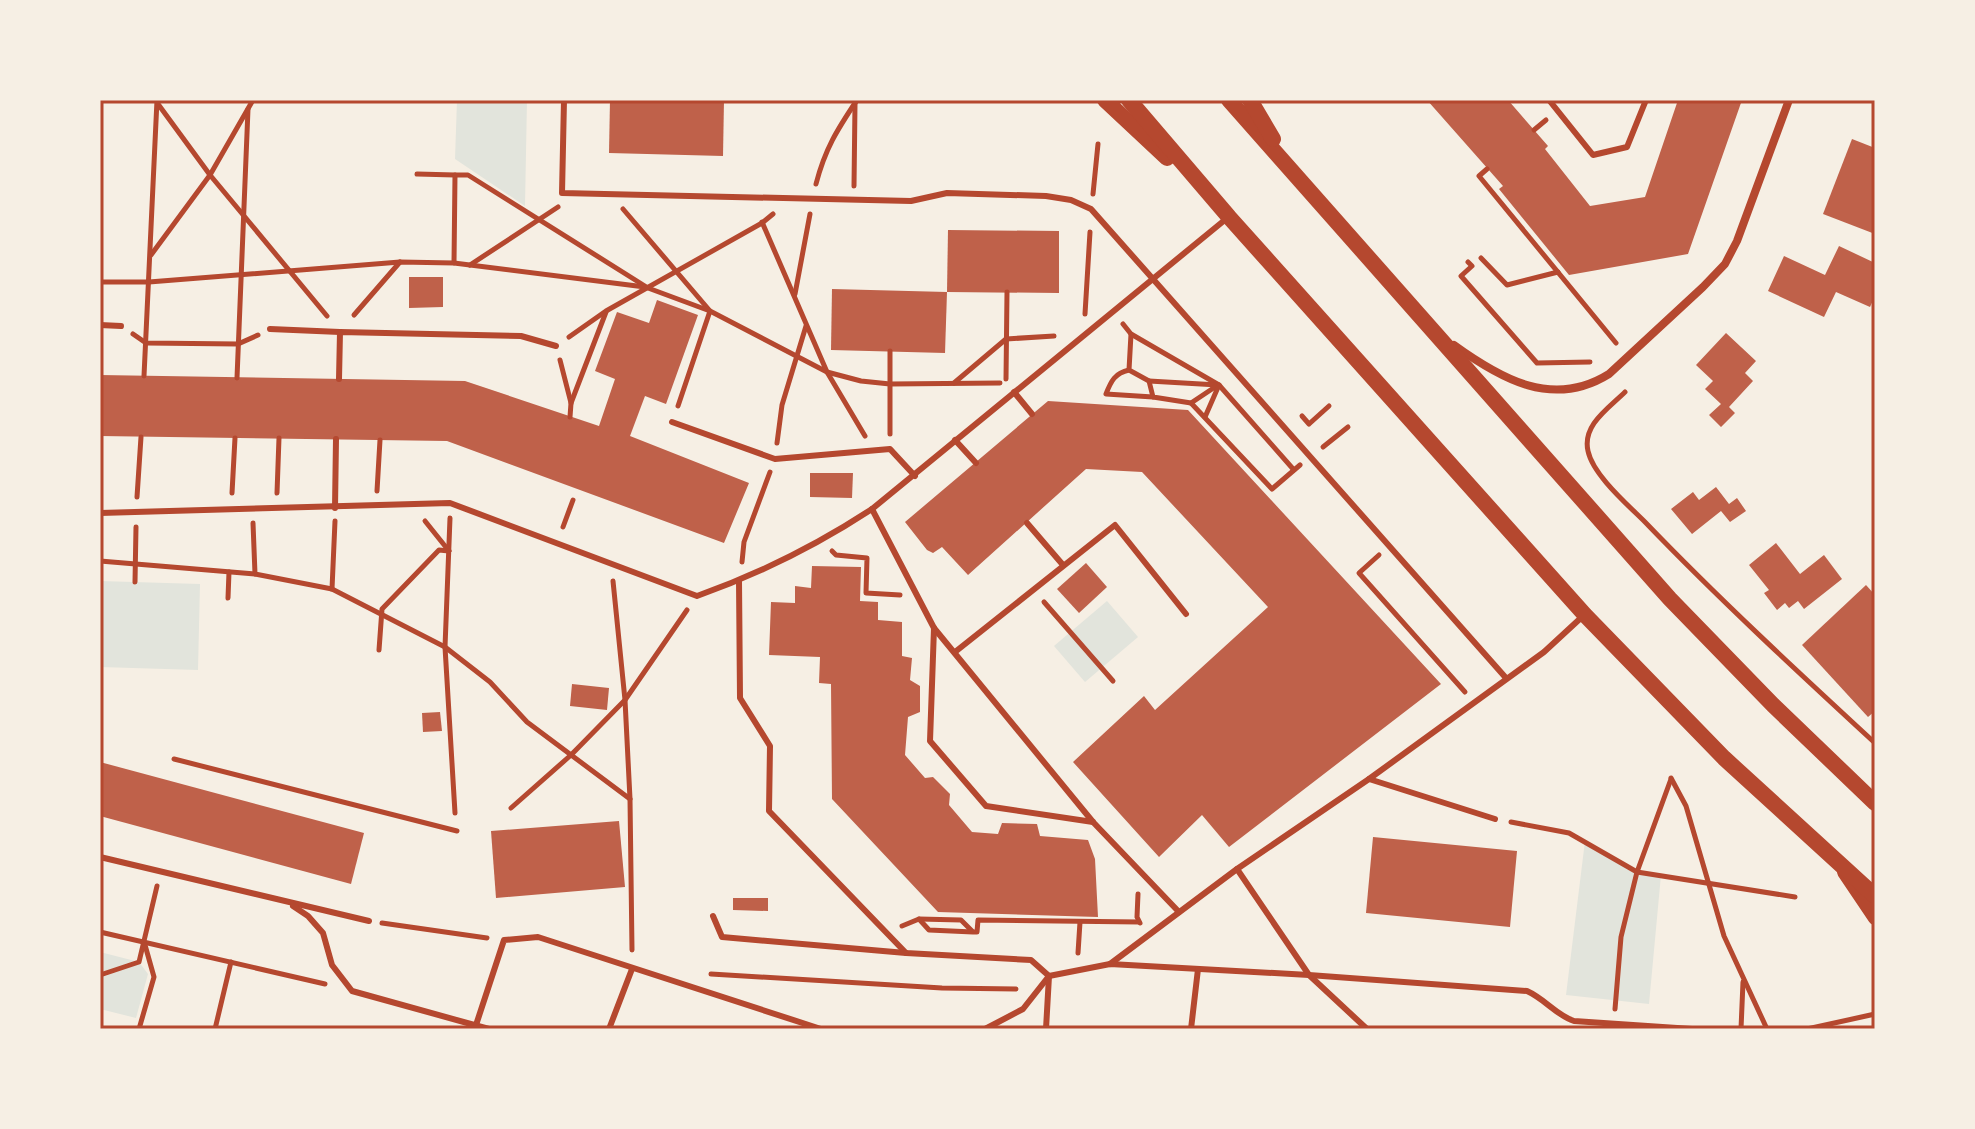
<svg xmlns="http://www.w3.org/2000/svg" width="1975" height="1129" viewBox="0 0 1975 1129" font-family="'IBM Plex Serif',serif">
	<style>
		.green { fill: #e2e4dc }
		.building { fill: #bf614a }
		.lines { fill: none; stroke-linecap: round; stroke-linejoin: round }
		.path { stroke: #b5482f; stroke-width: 5 }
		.service { stroke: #b5482f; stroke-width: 6 }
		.minor { stroke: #b5482f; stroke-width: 8 }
		.tertiary { stroke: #b5482f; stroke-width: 14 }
		.secondary { stroke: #b5482f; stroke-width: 16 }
		.neatline { fill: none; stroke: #b5482f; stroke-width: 3 }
	</style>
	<rect width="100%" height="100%" fill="#f6efe4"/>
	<g class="green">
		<path d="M457 100H527L525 206 455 159Z"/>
		<path d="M100 581 200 584 198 670 100 667Z"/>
		<path d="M1107 601 1138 637 1085 682 1054 646Z"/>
		<path d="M1585 841 1637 872 1661 875 1649 1004 1566 995Z"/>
		<path d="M100 952 139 962 148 974 136 1018 100 1009Z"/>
	</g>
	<g class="building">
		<path d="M610 100H724L723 156 609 153Z"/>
		<path d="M1427 100H1508L1548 146 1545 149 1590 206 1645 197 1678 100H1742L1688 254 1569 275 1499 189 1503 186Z"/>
		<path d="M1852 139 1875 148V234L1823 214Z"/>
		<path d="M948 230 1059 231V293L947 292Z"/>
		<path d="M1839 246 1875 263V296L1870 307 1836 292 1824 317 1768 291 1784 256 1825 275Z"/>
		<path d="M409 277H443V307L409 308Z"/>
		<path d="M832 289 947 292 945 353 831 350Z"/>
		<path d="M657 300 698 315 666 404 645 396 630 436 749 483 724 543 447 441 100 436V375L465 381 599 426 615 379 595 371 617 312 649 323Z"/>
		<path d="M1726 333 1756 361 1745 373 1753 381 1729 407 1735 413 1721 427 1709 415 1721 404 1705 389 1713 381 1696 365Z"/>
		<path d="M1048 401 1188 410 1441 684 1229 847 1202 815 1159 857 1073 762 1144 696 1155 710 1268 607 1142 472 1086 469 968 575 942 547 933 553 927 550 905 522Z"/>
		<path d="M810 473H853L852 498 810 497Z"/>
		<path d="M1716 487 1729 504 1737 498 1746 511 1730 522 1721 511 1692 534 1671 509 1693 492 1699 500Z"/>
		<path d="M1776 543 1800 574 1824 555 1842 579 1804 609 1798 601 1789 608 1785 603 1777 610 1764 593 1769 590 1749 565Z"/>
		<path d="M1086 563 1107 587 1079 613 1057 589Z"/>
		<path d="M812 566 861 567 860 601 878 602V620L902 622V656L912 658 910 680 920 686V712L908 717 905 755 925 778 933 777 950 794 949 805 972 832 998 834 1002 823 1037 824 1040 836 1088 840 1095 859 1098 917 938 912 832 799 831 684 819 683 820 657 769 655 771 602 795 603V586L811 588Z"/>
		<path d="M1866 585 1875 595V711L1868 717 1802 645Z"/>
		<path d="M572 684 609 688 607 710 570 706Z"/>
		<path d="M440 712 442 731 423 732 422 713Z"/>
		<path d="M100 762 364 833 351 884 100 816Z"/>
		<path d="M619 821 625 887 496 898 491 831Z"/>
		<path d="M1373 837 1517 851 1510 927 1366 913Z"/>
		<path d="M733 898H768V911L733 910Z"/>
	</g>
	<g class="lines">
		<g class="path">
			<path d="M158 104 210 175 327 316"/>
			<path d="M1534 130 1546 120"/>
			<path d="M1487 169 1479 176 1616 343"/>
			<path d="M417 174 455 175"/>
			<path d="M816 184C825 149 837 130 857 100"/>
			<path d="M854 186 855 104"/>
			<path d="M1093 194 1098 144"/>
			<path d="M623 209 710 311 678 406"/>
			<path d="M762 222 827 372 865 436"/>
			<path d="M151 255 210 175 253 100"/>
			<path d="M1481 258 1507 285 1558 272"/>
			<path d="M1468 262 1472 266 1461 276 1537 363 1590 362"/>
			<path d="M454 263 455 175H468L648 288 710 311 827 372 861 381 890 384 1000 383"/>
			<path d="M470 265 558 207"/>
			<path d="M100 282H149L400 262 454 263 645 287"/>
			<path d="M795 294 810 214"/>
			<path d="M1085 314 1090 232"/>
			<path d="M354 315 400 262"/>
			<path d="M1123 324 1131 334 1219 385 1294 470"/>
			<path d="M133 334 146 343 238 344 258 335"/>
			<path d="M1131 334 1129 370 1149 381 1153 397 1191 403 1272 489 1300 465"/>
			<path d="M569 337 606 311 762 223 773 214"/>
			<path d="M890 351V434"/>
			<path d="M560 360 571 403"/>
			<path d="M1129 370C1115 373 1111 381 1106 394L1153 397"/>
			<path d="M144 376 157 100"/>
			<path d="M237 378 248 109"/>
			<path d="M1006 379 1007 292"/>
			<path d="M1149 381 1218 385"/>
			<path d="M954 383 1006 339 1054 336"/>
			<path d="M1625 392C1609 408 1582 425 1588 451 1593 475 1628 505 1645 522 1719 599 1797 671 1875 743"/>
			<path d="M1191 403 1218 385"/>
			<path d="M1302 416 1309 424 1329 406"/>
			<path d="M570 417 571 403 606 312"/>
			<path d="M1205 417 1219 385"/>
			<path d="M777 443 782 405 806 326"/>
			<path d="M1323 447 1348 427"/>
			<path d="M377 491 380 440"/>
			<path d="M232 493 235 438"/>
			<path d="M277 493 279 438"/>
			<path d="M137 497 141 437"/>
			<path d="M450 518 445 647 455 813"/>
			<path d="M425 521 449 551"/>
			<path d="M253 523 255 574 332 589 445 647 490 682 527 722 630 799"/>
			<path d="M563 527 573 500"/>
			<path d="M832 551 836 555 867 558 866 593 900 595"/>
			<path d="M1379 555 1359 573 1465 692"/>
			<path d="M100 561 255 574"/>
			<path d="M742 562 744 542 770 472"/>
			<path d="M613 581 625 700 630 799 632 950"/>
			<path d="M135 582 136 527"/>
			<path d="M332 589 335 521"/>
			<path d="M228 598 229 572"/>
			<path d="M1044 602 1113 681"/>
			<path d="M379 650 382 609 439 550 449 551"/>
			<path d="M174 759 457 831"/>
			<path d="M1671 778 1686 806 1724 936 1767 1029"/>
			<path d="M511 808 571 755 625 700 687 610"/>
			<path d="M1511 822 1569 833 1637 872 1795 897"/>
			<path d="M1138 894 1137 917 1140 923"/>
			<path d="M919 919 961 920 972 931"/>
			<path d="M382 923 487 938"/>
			<path d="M902 926 919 919 929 930 973 932H977L978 920 1139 922"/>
			<path d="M100 932 325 984"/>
			<path d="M1078 953 1080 922"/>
			<path d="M711 974 942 988 1016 989"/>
			<path d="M100 975 139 962 157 886"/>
			<path d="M1615 1009 1621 937 1637 872 1671 779"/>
			<path d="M139 1029 154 977 145 945"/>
			<path d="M215 1029 231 962"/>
			<path d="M1741 1029 1743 982"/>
			<path d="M1807 1029 1875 1014"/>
		</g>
		<g class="service">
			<path d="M564 100 562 193 911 201 947 193 1046 196 1071 200 1091 209 1506 678"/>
			<path d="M1549 100 1593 155 1627 147 1646 100"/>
			<path d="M100 325 121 326"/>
			<path d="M270 329 340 332"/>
			<path d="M339 379 340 332 521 336 556 346"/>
			<path d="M1014 392 1032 414"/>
			<path d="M672 422 775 459 890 449 915 476"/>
			<path d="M955 440 976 463"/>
			<path d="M335 508 336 439"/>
			<path d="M872 509 934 628 1093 822 1179 912"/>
			<path d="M100 513 450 503 697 596C759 574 817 545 872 509L1226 219"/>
			<path d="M1027 523 1063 565"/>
			<path d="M739 581 740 698 770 746 769 811 906 953 1031 960 1049 976"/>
			<path d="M934 628 930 741 986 806 1093 822"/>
			<path d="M955 652 1115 525 1186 614"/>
			<path d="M1369 779 1495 819"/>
			<path d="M100 857 369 921"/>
			<path d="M1237 869 1309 975 1367 1029"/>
			<path d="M293 906 308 916 323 933 332 965 352 991 489 1029"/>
			<path d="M713 916 722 937 906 953"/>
			<path d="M1110 964 1237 869 1369 779 1544 652 1583 616"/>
			<path d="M476 1025 504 940 538 937 821 1029"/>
			<path d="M609 1029 632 969"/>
			<path d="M985 1029 1023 1009 1049 976 1110 964 1309 975 1527 991C1545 999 1556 1015 1574 1021L1692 1029"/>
			<path d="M1046 1029 1049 976"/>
			<path d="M1191 1029 1198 969"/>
		</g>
		<path class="minor" d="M1454 345C1501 379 1553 409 1609 374L1703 287 1725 264 1737 241 1789 100"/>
		<path class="tertiary" d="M1844 872 1875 918"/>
		<g class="secondary">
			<path d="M1105 100 1167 158"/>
			<path d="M1129 100 1229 217 1585 615 1724 758 1875 896"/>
			<path d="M1229 100 1670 599 1773 705 1875 803"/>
			<path d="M1250 100 1273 139"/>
		</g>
	</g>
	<rect width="1975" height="1129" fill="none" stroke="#f6efe4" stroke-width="204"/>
	<rect x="102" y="102" width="1771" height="925" class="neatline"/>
</svg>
